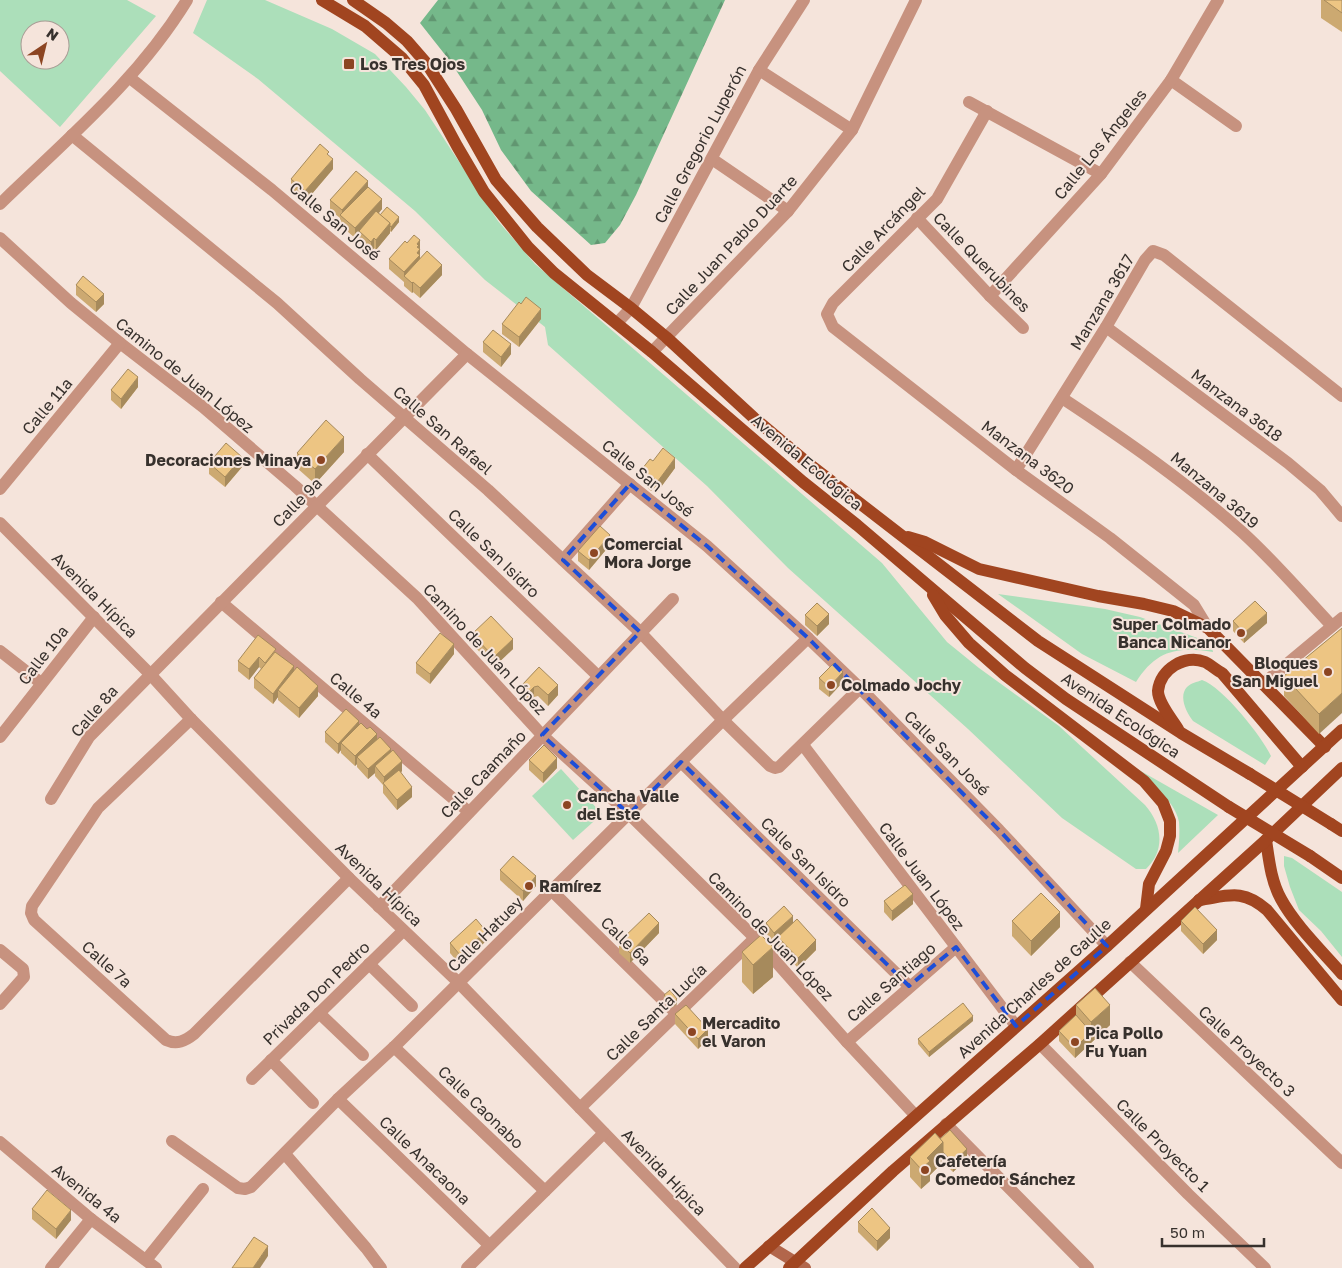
<svg xmlns="http://www.w3.org/2000/svg" width="1342" height="1268" viewBox="0 0 1342 1268" font-family="'Golos Text',sans-serif">
	<style>
		.grass { fill: #acdfba; fill-rule: evenodd }
		.forest { fill: url(#forest-firs) }
		.lines { fill: none; stroke-linecap: round; stroke-linejoin: round }
		.street { stroke: #c7927f; stroke-width: 12 }
		.secondary { stroke: #b2664b; stroke-width: 12 }
		.primary { stroke: #a14520; stroke-width: 12 }
		.primary-bridge { stroke: #a14520; stroke-width: 12 }
		.wall { fill: #cca971 }
		.shaded-wall { fill: #a68a5c }
		.building { fill: #edc583; stroke: #a68a5c }
		.marked { fill: none; stroke: #1d4ed8; stroke-width: 4; stroke-dasharray: 10 6; stroke-linejoin: round }
		.poi-dot { fill: #8c4522; stroke: #f5e4db; stroke-width: 2 }
		.labels { text-anchor: middle; dominant-baseline: central; stroke-width: 4; stroke-linejoin: round; paint-order: stroke }
		.poi-label { font-size: 16px; font-weight: bold; fill: #37312d; stroke: #f5e4db; text-anchor: start }
		.street-label { font-size: 16px; fill: #37312d; stroke: #f5e4db }
	</style>
	<defs>
		<pattern id="forest-firs" width="22" height="20" patternUnits="userSpaceOnUse" patternTransform="scale(1.25)"><rect width="22" height="20" fill="#75b88a"/><path d="M5 1l3.5 6h-7zM16 11l3.5 6h-7z" fill="#619671"/></pattern>
	</defs>
	<rect width="100%" height="100%" fill="#f5e4db"/>
	<g class="grass">
		<path d="M0 0H127L156 16 60 127 0 71ZM30 30H60V60H30Z"/>
		<path d="M207 0H265L332 29 375 54 406 87 425 110 498 221 535 264 882 563 947 642 979 668 1059 726 1145 805C1162 824 1166 850 1146 869H1136L1062 818 968 729 788 568 707 486 548 345 545 327 485 280 415 211 258 79 193 33Z"/>
		<path d="M998 594 1105 609 1140 617 1211 643 1213 652C1178 646 1156 650 1136 682L1082 654Z"/>
		<path d="M1202 680C1223 687 1262 737 1271 756L1265 765 1193 721C1187 713 1178 697 1187 687 1191 683 1197 682 1202 680Z"/>
		<path d="M1125 762 1218 815 1178 853C1179 843 1180 832 1179 822 1175 798 1142 777 1125 762Z"/>
		<path d="M561 769 602 814 573 840 532 796Z"/>
		<path d="M1284 856 1292 858 1342 892V957L1321 931 1299 910 1290 887 1284 866Z"/>
	</g>
	<path class="forest" d="M438 0H725L636 195 620 225 605 243 591 245 531 191 501 150 482 110 450 61 420 23Z"/>
	<g class="lines">
		<g class="street">
			<path d="M759 70 852 130"/>
			<path d="M130 78 272 190 467 354 707 546 808 638 860 688 999 830 1107 946"/>
			<path d="M1171 80 1236 126"/>
			<path d="M969 102 1101 174"/>
			<path d="M987 111 937 199 833 303 827 314 833 327 1016 470 1110 538 1194 605 1208 628"/>
			<path d="M72 135 277 303 360 379 488 490 640 632 723 720 770 766 775 768 779 767 860 688"/>
			<path d="M712 159 788 211"/>
			<path d="M0 204C67 139 138 80 187 0"/>
			<path d="M917 218 990 296 1023 328"/>
			<path d="M0 238 71 303 120 343 203 407 295 486 417 598 542 735 629 814 755 938 847 1042 915 1115"/>
			<path d="M990 296 1101 174 1171 80 1218 0"/>
			<path d="M617 323 631 308 759 70 804 0"/>
			<path d="M1106 327 1288 463 1320 490 1342 516"/>
			<path d="M652 352 788 211 852 130 916 0"/>
			<path d="M1062 398C1124 439 1186 482 1242 532 1274 561 1302 594 1332 626"/>
			<path d="M367 454 598 676"/>
			<path d="M1016 470 1106 327 1145 260 1153 251 1164 255 1342 396"/>
			<path d="M0 489 120 343"/>
			<path d="M0 523 150 674 191 719 349 878 459 983 735 1268"/>
			<path d="M563 560 630 484"/>
			<path d="M221 602 469 812"/>
			<path d="M0 651 41 683"/>
			<path d="M1264 683 1342 618"/>
			<path d="M191 719 98 808 32 906 31 913 34 920 166 1040C177 1045 185 1041 194 1034L349 878"/>
			<path d="M0 737 94 617"/>
			<path d="M803 745 1016 1026"/>
			<path d="M681 762 909 986"/>
			<path d="M51 799 89 737 467 354"/>
			<path d="M552 891 677 1014"/>
			<path d="M379 907 673 599"/>
			<path d="M0 950 23 969 24 977 0 1004"/>
			<path d="M1130 962 1342 1163"/>
			<path d="M369 964 412 1006"/>
			<path d="M319 1013 363 1055"/>
			<path d="M847 1042 956 947"/>
			<path d="M1040 1044 1188 1194 1265 1268"/>
			<path d="M394 1047 545 1191"/>
			<path d="M271 1060 313 1103"/>
			<path d="M252 1079 403 931"/>
			<path d="M338 1099 489 1245"/>
			<path d="M580 1108 755 938"/>
			<path d="M946 1124 1088 1268"/>
			<path d="M172 1141 238 1188 245 1189 251 1187 338 1099 394 1047 723 720 808 638"/>
			<path d="M0 1142 91 1219 156 1268"/>
			<path d="M285 1154 366 1248 381 1268"/>
			<path d="M146 1260 203 1189"/>
			<path d="M51 1268 91 1219"/>
			<path d="M467 1268 604 1133"/>
		</g>
		<path class="secondary" d="M769 1246 805 1268"/>
		<g class="primary">
			<path d="M322 0 365 26 402 58 424 85 457 146 484 192 528 247 554 273 652 352 803 482 857 525 1025 668 1066 699 1229 807"/>
			<path d="M353 0 386 23 407 41 427 64 456 109 496 180 537 227 587 275 631 308 666 337 754 418 809 464 1038 641 1181 733 1250 774"/>
			<path d="M908 537 925 542 979 569 1098 596 1144 604 1173 611 1208 628 1325 747"/>
			<path d="M933 595 945 615 969 643 1005 675 1144 781 1163 803 1170 821V836L1166 851 1149 884 1146 909"/>
			<path d="M1178 729C1172 719 1158 703 1158 691 1160 669 1185 654 1205 662 1211 665 1216 670 1222 673L1302 767"/>
			<path d="M1331 824 1342 831"/>
			<path d="M1266 840C1269 860 1271 881 1281 899 1295 925 1323 952 1342 974"/>
			<path d="M1310 856 1342 878"/>
			<path d="M1199 900C1228 896 1242 888 1267 910L1342 1000"/>
			<path d="M745 1268 1107 946 1342 730"/>
			<path d="M789 1268 893 1171 1040 1044 1266 840 1342 768"/>
		</g>
		<g class="primary-bridge">
			<path d="M1250 774 1331 824"/>
			<path d="M1229 807 1310 856"/>
		</g>
	</g>
	<g class="wall">
		<path d="M1321 0H1342V46V32L1321 18Z"/>
		<path d="M333 169 305 202 291 189V179Z"/>
		<path d="M368 187 382 209 379 213 380 215 399 222 391 232 390 231V233L376 250 374 248 371 252 359 242V234L355 238 340 225V218L330 210V200Z"/>
		<path d="M420 240V259L442 275 420 298 413 292 412 293 404 286V282L389 269V259L407 243Z"/>
		<path d="M76 285 104 304 96 312 76 295Z"/>
		<path d="M541 319 519 347 502 334V324Z"/>
		<path d="M483 342 511 354 501 367 483 352Z"/>
		<path d="M138 387 121 409 111 400V390Z"/>
		<path d="M344 452 315 484 297 468V453Z"/>
		<path d="M653 461 675 468 658 491 653 488 651 491 646 486V482L642 479V469Z"/>
		<path d="M209 463 242 467 225 487 209 474Z"/>
		<path d="M610 545 589 570 578 561V551Z"/>
		<path d="M805 615 829 624 817 636 805 625Z"/>
		<path d="M1233 621 1267 623 1244 643 1233 631Z"/>
		<path d="M1342 628 1319 734 1284 696V676Z"/>
		<path d="M472 634 513 649 494 667 472 644Z"/>
		<path d="M276 652 294 670 318 696 299 718 278 700V697L273 704 254 688V678L261 669 259 667 249 680 238 671V661Z"/>
		<path d="M454 654 430 684 416 673V663Z"/>
		<path d="M539 667 558 695 548 706 538 696 534 697 529 702 522 695V685Z"/>
		<path d="M819 678 843 682 829 697 819 689Z"/>
		<path d="M359 725 391 751 402 771 401 773 412 797 397 810 383 793V785L375 776V773L368 779 357 767V764L355 766 341 753V750L338 754 325 742V732Z"/>
		<path d="M529 760 557 768 543 783 529 770Z"/>
		<path d="M500 870 536 886 523 901 500 880Z"/>
		<path d="M884 901 913 904 892 921 884 912Z"/>
		<path d="M1012 921 1060 927 1031 956 1012 936Z"/>
		<path d="M1181 921 1217 940 1203 954 1181 931Z"/>
		<path d="M793 922 816 950 798 968 778 947V940L774 943 766 933V923Z"/>
		<path d="M659 933 630 963 619 953V942Z"/>
		<path d="M486 941 460 965 450 953V943Z"/>
		<path d="M742 952 773 977 753 994 742 982Z"/>
		<path d="M664 995 677 1004 672 1008 664 1000Z"/>
		<path d="M1076 1005 1110 1025 1075 1058 1059 1041V1031L1076 1015Z"/>
		<path d="M675 1014 708 1039 698 1049 675 1024Z"/>
		<path d="M973 1021 929 1057 918 1044V1039Z"/>
		<path d="M940 1139 967 1159 953 1172 943 1162 930 1175V1181L921 1189 910 1177V1157Z"/>
		<path d="M32 1209 71 1220 56 1239 32 1219Z"/>
		<path d="M858 1222 890 1238 877 1251 858 1232Z"/>
	</g>
	<g class="shaded-wall">
		<path d="M333 159V169L305 202V191Z"/>
		<path d="M368 181V191L342 217V210Z"/>
		<path d="M382 199V209L361 233 359 231V234L355 238V228Z"/>
		<path d="M399 217V222L391 232V227Z"/>
		<path d="M390 223V233L376 250V240Z"/>
		<path d="M374 238V248L371 252V242Z"/>
		<path d="M420 240V259L404 276V272L417 244Z"/>
		<path d="M442 265V275L420 298V288Z"/>
		<path d="M413 282V292L412 293V283Z"/>
		<path d="M104 294V304L96 312V302Z"/>
		<path d="M541 309V319L519 347V337Z"/>
		<path d="M511 344V354L501 367V357Z"/>
		<path d="M138 377V387L121 409V399Z"/>
		<path d="M344 437V452L315 484V469Z"/>
		<path d="M242 457V467L225 487V477Z"/>
		<path d="M675 458V468L658 491V481Z"/>
		<path d="M653 478V488L651 491V480Z"/>
		<path d="M610 535V545L589 570V560Z"/>
		<path d="M1267 613V623L1244 643V633Z"/>
		<path d="M829 614V624L817 636V626Z"/>
		<path d="M513 639V649L494 667V657Z"/>
		<path d="M454 644V654L430 684V674Z"/>
		<path d="M259 657V667L249 680V669Z"/>
		<path d="M294 666V677L278 690V697L273 704V694Z"/>
		<path d="M843 672V682L829 697V687Z"/>
		<path d="M558 685V695L548 706V695Z"/>
		<path d="M318 686V696L299 718V708Z"/>
		<path d="M534 687V697L529 702V692Z"/>
		<path d="M1342 693V713L1319 734V714Z"/>
		<path d="M359 721V731L341 743V750L338 754V744Z"/>
		<path d="M377 734V744L357 757V764L355 766V756Z"/>
		<path d="M391 749V759L375 766V773L368 779V769Z"/>
		<path d="M557 758V768L543 783V773Z"/>
		<path d="M402 761V771L385 786 384 785V777Z"/>
		<path d="M412 787V797L397 810V800Z"/>
		<path d="M536 876V886L523 901V891Z"/>
		<path d="M913 894V904L892 921V911Z"/>
		<path d="M1060 912V927L1031 956V941Z"/>
		<path d="M793 916V926L778 937V940L774 943V933Z"/>
		<path d="M659 923V933L630 963V953Z"/>
		<path d="M1217 930V940L1203 954V944Z"/>
		<path d="M486 931V941L460 965V955Z"/>
		<path d="M816 940V950L798 968V958Z"/>
		<path d="M773 947V977L753 994V965Z"/>
		<path d="M677 999V1004L672 1008V1003Z"/>
		<path d="M1110 1005V1025L1075 1058V1048L1091 1032V1022Z"/>
		<path d="M973 1016V1021L929 1057V1052Z"/>
		<path d="M708 1029V1039L698 1049V1039Z"/>
		<path d="M943 1142V1162L930 1175V1181L921 1189V1169L927 1158Z"/>
		<path d="M967 1149V1159L953 1172V1162Z"/>
		<path d="M71 1210V1220L56 1239V1229Z"/>
		<path d="M890 1228V1238L877 1251V1241Z"/>
		<path d="M268 1246V1256L260 1268H253Z"/>
	</g>
	<g class="building">
		<path d="M1324 0H1342V13Z"/>
		<path d="M320 144 329 152 327 154 333 159 305 191 291 179Z"/>
		<path d="M356 171 368 181 342 210 330 200Z"/>
		<path d="M368 187 382 199 355 228 340 215Z"/>
		<path d="M387 207 399 217 391 227 390 226V223L380 215Z"/>
		<path d="M376 211 390 223 376 240 374 238 371 242 359 231Z"/>
		<path d="M414 235 420 240 417 244 419 246 417 247 420 249 417 253 420 255 404 272 389 259 405 241 407 243Z"/>
		<path d="M427 251 442 265 420 288 413 282 412 283 404 276Z"/>
		<path d="M83 276 104 294 96 302 76 285Z"/>
		<path d="M526 297 541 309 519 337 502 324 519 302 521 304Z"/>
		<path d="M493 330 511 344 501 357 483 342Z"/>
		<path d="M128 369 138 377 121 399 111 390Z"/>
		<path d="M326 420 344 437 315 469 297 453Z"/>
		<path d="M226 443 242 457 225 477 209 463Z"/>
		<path d="M663 448 675 458 658 481 653 478 651 480 646 476 648 473 642 469 650 459 653 461Z"/>
		<path d="M600 526 610 535 589 560 578 551Z"/>
		<path d="M1255 601 1267 613 1244 633 1233 621Z"/>
		<path d="M817 603 829 614 817 626 805 615Z"/>
		<path d="M491 616 513 639 494 657 472 634Z"/>
		<path d="M1342 628V693L1319 714 1284 676Z"/>
		<path d="M440 633 454 644 430 674 416 663Z"/>
		<path d="M258 635 276 649 265 663 259 657 249 669 238 661Z"/>
		<path d="M275 652 294 666 273 694 254 678Z"/>
		<path d="M834 663 843 672 829 687 819 678Z"/>
		<path d="M297 667 318 686 299 708 278 690Z"/>
		<path d="M539 667 558 685 548 695 538 686 534 687 529 692 522 685Z"/>
		<path d="M346 709 359 721 338 744 325 732Z"/>
		<path d="M361 723 367 729 370 727 377 734 355 756 341 743Z"/>
		<path d="M380 737 391 749 368 769 357 757Z"/>
		<path d="M544 745 557 758 543 773 529 760Z"/>
		<path d="M393 750 402 761 384 777 375 766Z"/>
		<path d="M399 770 412 787 397 800 383 783Z"/>
		<path d="M513 856 536 876 523 891 500 870Z"/>
		<path d="M905 885 913 894 892 911 884 901Z"/>
		<path d="M1041 893 1060 912 1031 941 1012 921Z"/>
		<path d="M784 906 793 916 774 933 766 923Z"/>
		<path d="M1195 907 1217 930 1203 944 1181 921Z"/>
		<path d="M649 913 659 923 630 953 619 942Z"/>
		<path d="M476 919 486 931 460 955 450 943Z"/>
		<path d="M797 919 816 940 798 958 778 937Z"/>
		<path d="M761 935 773 947 753 965 742 952Z"/>
		<path d="M1095 988 1110 1005 1091 1022 1076 1005Z"/>
		<path d="M670 990 677 999 672 1003 664 995Z"/>
		<path d="M963 1003 973 1016 929 1052 918 1039Z"/>
		<path d="M686 1005 708 1029 698 1039 675 1014Z"/>
		<path d="M1076 1015 1091 1032 1075 1048 1059 1031Z"/>
		<path d="M950 1130 967 1149 953 1162 943 1152V1142L940 1139Z"/>
		<path d="M935 1133 943 1142 927 1158 930 1161 921 1169 910 1157Z"/>
		<path d="M47 1190 71 1210 56 1229 32 1209Z"/>
		<path d="M872 1208 890 1228 877 1241 858 1222Z"/>
		<path d="M254 1237 268 1246 253 1268H232Z"/>
	</g>
	<path class="marked" d="M630 484 707 546 808 638 999 830 1107 946 1016 1026 956 947 909 986 681 762 629 814 542 735 640 632 563 560Z"/>
	<g class="poi-dot">
		<rect x="343" y="58" width="12" height="12" rx="2.5"/>
		<circle cx="321" cy="460" r="5"/>
		<circle cx="594" cy="553" r="5"/>
		<circle cx="1241" cy="633" r="5"/>
		<circle cx="1328" cy="672" r="5"/>
		<circle cx="831" cy="685" r="5"/>
		<circle cx="567" cy="805" r="5"/>
		<circle cx="529" cy="886" r="5"/>
		<circle cx="692" cy="1032" r="5"/>
		<circle cx="1075" cy="1042" r="5"/>
		<circle cx="925" cy="1170" r="5"/>
	</g>
	<g class="labels">
		<g class="poi-label">
			<text x="360" y="64">Los Tres Ojos</text>
			<text x="311" y="460" text-anchor="end">Decoraciones Minaya</text>
			<text x="604" y="544">Comercial<tspan x="604" dy="18">Mora Jorge</tspan></text>
			<text x="1231" y="624" text-anchor="end">Super Colmado<tspan x="1231" dy="18">Banca Nicanor</tspan></text>
			<text x="1318" y="663" text-anchor="end">Bloques<tspan x="1318" dy="18">San Miguel</tspan></text>
			<text x="841" y="685">Colmado Jochy</text>
			<text x="577" y="796">Cancha Valle<tspan x="577" dy="18">del Este</tspan></text>
			<text x="539" y="886">Ramírez</text>
			<text x="702" y="1023">Mercadito<tspan x="702" dy="18">el Varon</tspan></text>
			<text x="1085" y="1033">Pica Pollo<tspan x="1085" dy="18">Fu Yuan</tspan></text>
			<text x="935" y="1161">Cafetería<tspan x="935" dy="18">Comedor Sánchez</tspan></text>
		</g>
		<g class="street-label">
			<text transform="translate(700 144) rotate(-62)">Calle Gregorio Luperón</text>
			<text transform="translate(1100 144) rotate(-51)">Calle Los Ángeles</text>
			<text transform="translate(335 221) rotate(40)">Calle San José</text>
			<text transform="translate(883 229) rotate(-46)">Calle Arcángel</text>
			<text transform="translate(731 245) rotate(-47)">Calle Juan Pablo Duarte</text>
			<text transform="translate(982 262) rotate(46)">Calle Querubines</text>
			<text transform="translate(1102 302) rotate(-59)">Manzana 3617</text>
			<text transform="translate(185 375) rotate(39)">Camino de Juan López</text>
			<text transform="translate(1237 405) rotate(37)">Manzana 3618</text>
			<text transform="translate(47 406) rotate(-50)">Calle 11a</text>
			<text transform="translate(443 430) rotate(41)">Calle San Rafael</text>
			<text transform="translate(1028 457) rotate(37)">Manzana 3620</text>
			<text transform="translate(807 462) rotate(40)">Avenida Ecológica</text>
			<text transform="translate(648 478) rotate(39)">Calle San José</text>
			<text transform="translate(1215 490) rotate(40)">Manzana 3619</text>
			<text transform="translate(297 502) rotate(-45)">Calle 9a</text>
			<text transform="translate(494 553) rotate(44)">Calle San Isidro</text>
			<text transform="translate(95 595) rotate(45)">Avenida Hípica</text>
			<text transform="translate(485 649) rotate(47)">Camino de Juan López</text>
			<text transform="translate(43 655) rotate(-52)">Calle 10a</text>
			<text transform="translate(356 695) rotate(40)">Calle 4a</text>
			<text transform="translate(94 711) rotate(-49)">Calle 8a</text>
			<text transform="translate(1121 715) rotate(34)">Avenida Ecológica</text>
			<text transform="translate(947 753) rotate(45)">Calle San José</text>
			<text transform="translate(483 774) rotate(-46)">Calle Caamaño</text>
			<text transform="translate(806 862) rotate(45)">Calle San Isidro</text>
			<text transform="translate(922 876) rotate(53)">Calle Juan López</text>
			<text transform="translate(379 884) rotate(44)">Avenida Hípica</text>
			<text transform="translate(485 934) rotate(-45)">Calle Hatuey</text>
			<text transform="translate(771 936) rotate(46)">Camino de Juan López</text>
			<text transform="translate(626 941) rotate(44)">Calle 6a</text>
			<text transform="translate(107 964) rotate(42)">Calle 7a</text>
			<text transform="translate(891 982) rotate(-41)">Calle Santiago</text>
			<text transform="translate(1034 988) rotate(-42)">Avenida Charles de Gaulle</text>
			<text transform="translate(316 993) rotate(-44)">Privada Don Pedro</text>
			<text transform="translate(656 1012) rotate(-44)">Calle Santa Lucía</text>
			<text transform="translate(1247 1051) rotate(43)">Calle Proyecto 3</text>
			<text transform="translate(481 1107) rotate(44)">Calle Caonabo</text>
			<text transform="translate(1163 1145) rotate(45)">Calle Proyecto 1</text>
			<text transform="translate(425 1160) rotate(44)">Calle Anacaona</text>
			<text transform="translate(664 1172) rotate(46)">Avenida Hípica</text>
			<text transform="translate(87 1193) rotate(39)">Avenida 4a</text>
		</g>
	</g>
	<g transform="translate(45 45) rotate(35)"><circle r="24" fill="#f5e4db" stroke="#a99c95"/>
	<path d="M0-4L9 19L0 12L-9 19Z" fill="#8c4522"/>
	<text y="-8" font-size="14" font-weight="bold" text-anchor="middle" fill="#37312d">N</text>
	</g>
	<path d="M1162 1238v8h102v-8" fill="none" stroke="#37312d" stroke-width="2.5"/>
	<text x="1170" y="1238" font-size="15" fill="#37312d" stroke="#f5e4db" stroke-width="4" paint-order="stroke">50 m</text>
</svg>
